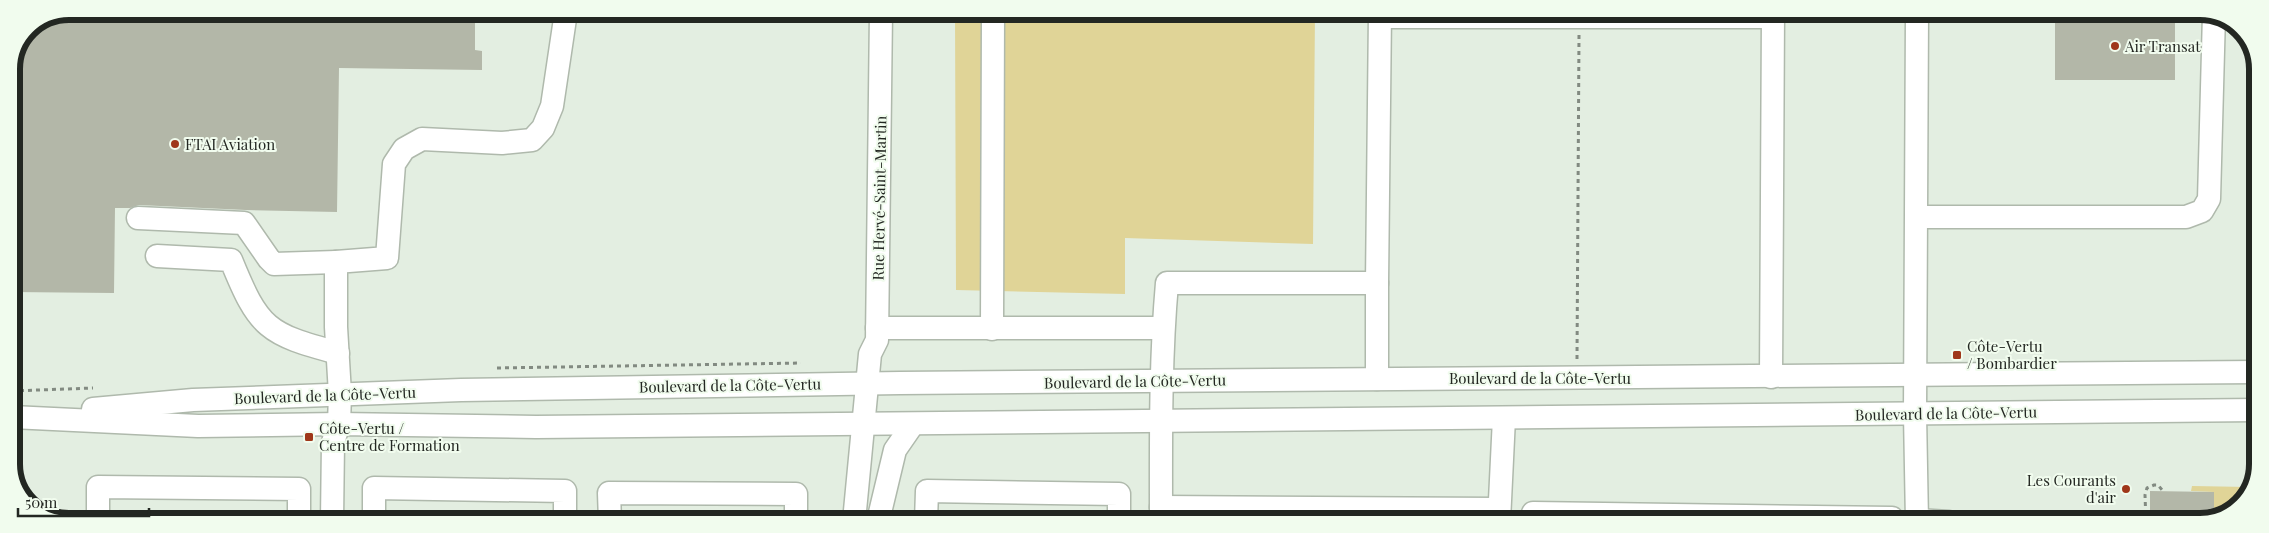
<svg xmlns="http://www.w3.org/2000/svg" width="2269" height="533" viewBox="0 0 2269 533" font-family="'Playfair Display',serif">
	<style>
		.green { fill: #e0d497 }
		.building { fill: #b3b7a8 }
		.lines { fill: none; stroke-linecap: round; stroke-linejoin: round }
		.minor-casing { stroke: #afb9ac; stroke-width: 25 }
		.path { stroke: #828a81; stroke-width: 3; stroke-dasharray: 4 4; stroke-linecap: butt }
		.minor { stroke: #fff; stroke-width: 22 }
		.poi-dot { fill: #9f371a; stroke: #f1fcee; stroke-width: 2 }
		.labels { text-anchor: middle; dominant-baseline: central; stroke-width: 4; stroke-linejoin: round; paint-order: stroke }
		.poi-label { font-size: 15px; fill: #232722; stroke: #f1fcee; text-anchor: start }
		.street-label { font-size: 15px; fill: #232722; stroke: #f1fcee }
		.rim { fill: none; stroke: #232722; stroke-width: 6 }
	</style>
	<rect width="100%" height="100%" fill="#e3eee1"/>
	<g class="green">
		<path d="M955 12H1315L1313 244 1125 238V294L956 290Z"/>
		<path d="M2192 486 2249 487H2250L2235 510 2214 517V492L2191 491Z"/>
	</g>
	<g class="building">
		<path d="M69 11H339V21L378 22V13L399 14V22L475 23V50L482 51V70L339 68 337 212 246 210 139 205 130 208H115L114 293 12 292 11 69 28 28Z"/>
		<rect x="2055" y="12" width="120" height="68"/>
		<path d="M2150 491 2214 492V517L2200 522H2150Z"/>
	</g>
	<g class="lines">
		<g class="minor-casing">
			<g id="minor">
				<path d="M1917 12 1915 414 1917 522"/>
				<path d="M1380 17H1773"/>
				<path d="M1917 217H2186L2202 211 2209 199 2214 14"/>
				<path d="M138 218 244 223 269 259 274 264 336 262"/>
				<path d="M157 256 231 260C259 329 267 334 338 353"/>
				<path d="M877 328H1163"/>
				<path d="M992 329 993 12"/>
				<path d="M1771 377 1773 12"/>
				<path d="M1377 379V283"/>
				<path d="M93 409 193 400 461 390 900 383 2257 372"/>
				<path d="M12 417 198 426 339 424 536 427 2257 410"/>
				<path d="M1161 507 1499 509"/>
				<path d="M1917 520 1949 522"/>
				<path d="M98 521V487L299 489V521"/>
				<path d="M332 521 333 442 339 424 340 394 336 327V262L387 258 394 164 404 149 422 139 502 143 532 140 543 128 552 106 566 12"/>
				<path d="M374 521V488L565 491V521"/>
				<path d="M610 521 609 493 796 494V521"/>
				<path d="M854 521 870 354 877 340 881 12"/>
				<path d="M878 521 895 450 913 424"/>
				<path d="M926 521 927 491 1119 494V521"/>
				<path d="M1161 521C1161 441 1160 362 1167 283H1377L1380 12"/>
				<path d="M1499 521 1504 418"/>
				<path d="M1533 521V513L1892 518V522"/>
			</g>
		</g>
		<g class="path">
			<path d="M1577 359 1579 35"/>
			<path d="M497 368 801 363"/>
			<path d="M12 391 93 388"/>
			<path d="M2091 522H2121"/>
			<path d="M2146 522 2145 495 2147 488 2154 485H2158L2163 491"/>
		</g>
		<use href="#minor" class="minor"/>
	</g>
	<g class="poi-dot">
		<circle cx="2115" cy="46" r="5"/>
		<circle cx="175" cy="144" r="5"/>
		<rect x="1952" y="350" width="10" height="10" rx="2.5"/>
		<rect x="304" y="432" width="10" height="10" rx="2.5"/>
		<circle cx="2126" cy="489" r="5"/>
	</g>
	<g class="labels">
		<g class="poi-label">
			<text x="2125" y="46">Air Transat</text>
			<text x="185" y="144">FTAI Aviation</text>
			<text x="1967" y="346">Côte-Vertu<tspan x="1967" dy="17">/ Bombardier</tspan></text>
			<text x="319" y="428">Côte-Vertu /<tspan x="319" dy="17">Centre de Formation</tspan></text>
			<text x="2116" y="480" text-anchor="end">Les Courants<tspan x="2116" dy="17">d'air</tspan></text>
		</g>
		<g class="street-label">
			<text transform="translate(879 198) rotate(-89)">Rue Hervé-Saint-Martin</text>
			<text x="1540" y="378">Boulevard de la Côte-Vertu</text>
			<text transform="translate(1135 381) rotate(-1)">Boulevard de la Côte-Vertu</text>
			<text transform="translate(730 385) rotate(-1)">Boulevard de la Côte-Vertu</text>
			<text transform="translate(325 395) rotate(-2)">Boulevard de la Côte-Vertu</text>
			<text transform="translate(1946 413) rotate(-1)">Boulevard de la Côte-Vertu</text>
		</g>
	</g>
	<path d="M0 0H2269V533H0ZM69 20H2200A49 49 0 0 1 2249 69V464A49 49 0 0 1 2200 513H69A49 49 0 0 1 20 464V69A49 49 0 0 1 69 20Z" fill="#f1fcee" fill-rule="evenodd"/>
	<path class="rim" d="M69 20H2200A49 49 0 0 1 2249 69V464A49 49 0 0 1 2200 513H69A49 49 0 0 1 20 464V69A49 49 0 0 1 69 20Z"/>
	<path d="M18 508v8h131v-8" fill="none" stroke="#232722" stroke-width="2.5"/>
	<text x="25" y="508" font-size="15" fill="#232722" stroke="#f1fcee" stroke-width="4" paint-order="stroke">50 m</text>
</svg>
